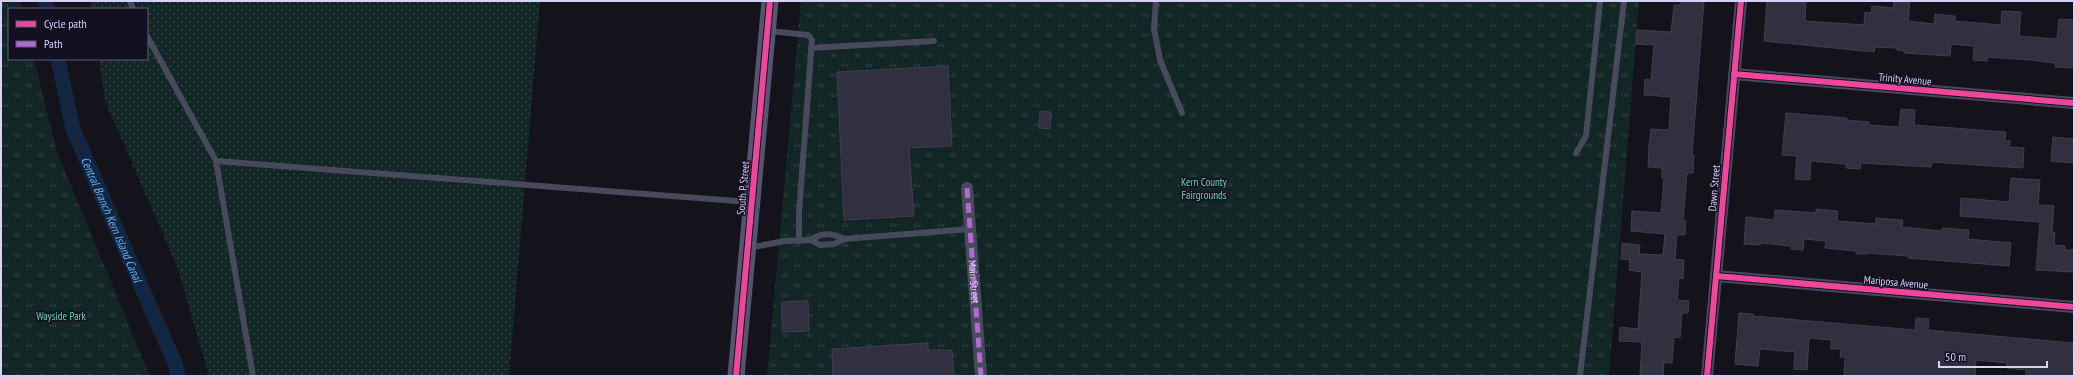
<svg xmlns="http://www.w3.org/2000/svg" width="2075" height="377" viewBox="0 0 2075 377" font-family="'PT Sans Narrow',sans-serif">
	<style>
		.grass { fill: url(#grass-dots) }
		.park { fill: url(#park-tufts) }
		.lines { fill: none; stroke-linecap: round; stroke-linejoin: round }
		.canal { stroke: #122541; stroke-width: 15 }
		.building { fill: #32303e; stroke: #413d4f }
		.lane { stroke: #49495c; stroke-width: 6 }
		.street { stroke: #49495c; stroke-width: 12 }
		.secondary { stroke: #55556e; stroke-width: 17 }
		.quiet { stroke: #b06ccc; stroke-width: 5; stroke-dasharray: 10 5; stroke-linecap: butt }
		.cycleway-casing { stroke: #110f20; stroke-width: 8 }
		.cycleway { stroke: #ed469a; stroke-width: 6 }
		.labels { text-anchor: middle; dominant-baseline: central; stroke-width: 3; stroke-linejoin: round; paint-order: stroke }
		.street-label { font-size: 11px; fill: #d6d1fb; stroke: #110f20 }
		.park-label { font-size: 11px; fill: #64d4b7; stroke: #110f20 }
		.water-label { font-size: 12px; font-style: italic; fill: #68b4f2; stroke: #110f20 }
	</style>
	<defs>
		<pattern id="grass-dots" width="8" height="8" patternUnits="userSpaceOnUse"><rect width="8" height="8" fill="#122626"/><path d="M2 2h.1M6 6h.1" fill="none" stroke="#344446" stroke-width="1.8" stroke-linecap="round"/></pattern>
		<pattern id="park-tufts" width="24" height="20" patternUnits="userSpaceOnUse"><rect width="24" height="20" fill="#122626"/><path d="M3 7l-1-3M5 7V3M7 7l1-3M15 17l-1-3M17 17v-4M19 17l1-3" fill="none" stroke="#344446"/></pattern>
	</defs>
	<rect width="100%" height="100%" fill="#14131c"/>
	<path class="grass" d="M90 1H540L509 376H209L177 266 105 101 99 59H147V9H91Z"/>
	<g class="park">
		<path d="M1 1H20L22 9H9V59H34L57 152 150 376H1Z"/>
		<path d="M801 1H1639L1609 376H767Z"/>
	</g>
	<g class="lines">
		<g class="canal">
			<path d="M45 1 47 9"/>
			<path id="s1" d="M58 59 73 129 176 366 178 376"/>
		</g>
	</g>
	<g class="building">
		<path d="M1681 1H1704L1692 155H1694L1693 173H1687L1683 221H1686L1685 235H1677L1675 259 1684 260 1683 279 1679 278 1677 300 1689 301 1688 313H1682L1680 338 1674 337 1672 363 1664 362 1663 376 1640 375 1642 342 1619 341 1620 327 1638 329 1642 272 1629 270 1630 260 1621 259 1622 243 1640 245 1639 254 1663 255 1665 234 1631 231 1632 211 1661 213 1664 179 1662 178V168L1648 167 1649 145 1651 129 1669 130 1671 97 1644 95 1645 79 1651 80 1654 45 1636 44 1637 30 1671 32 1674 5H1681Z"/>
		<path d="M1767 1H1806L1805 21 1864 25 1865 12 1871 13 1872 6 1893 8 1894 1H1910L1908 21 1934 24 1935 14 1955 16V21L2001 25 2002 11 2021 12 2019 36 2057 39 2059 19 2074 20V68L2055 67V63L2031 60 1987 57V61L1973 60 1974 46 1951 44 1950 56 1904 53V51L1897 50V48L1875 47 1874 52 1764 41Z"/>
		<path d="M948 66 952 146 909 148 914 216 844 220 837 72Z"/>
		<path d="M1901 109 1915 110 1914 125 2006 132 2005 141H2010L2009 147 2024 148 2023 168 1932 162 1931 167 1861 163 1860 169 1846 168V164L1811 161 1810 180 1795 179 1797 156 1782 155 1786 113 1847 118V120L1869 122V125L1899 127Z"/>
		<path d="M1040 111 1051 112 1050 129 1039 128Z"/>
		<path d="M2053 137 2074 139V163L2051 161Z"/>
		<path d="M2011 178 2040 180 2038 205 2054 206 2052 232 2055 233 2054 245 2065 246V250H2074V272L2036 270 2040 222 1960 216 1961 198 2009 202Z"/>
		<path d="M1816 209 1838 211 1837 221 1876 224V218L1903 220 1902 227 1942 231V228L1969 230 1968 239 2011 243 2009 266 1908 258V256L1868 253 1867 254H1856V251L1825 248 1826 241 1804 239 1803 250 1791 249V246L1760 243V245L1744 244 1746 217 1774 220 1775 210 1816 213Z"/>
		<path d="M808 301 809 331 783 332 781 302Z"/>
		<path d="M1739 313 1753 314V316L1915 330 1916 318 1929 319 1928 330 2073 343 2074 376H2026V370L2007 368V363L1976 360 1975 376H1844L1845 357H1840L1841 349H1831V340L1809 338 1807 370 1794 369 1795 352 1760 349 1758 366 1735 364Z"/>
		<path d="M928 343V350H952L954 376H833L832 349Z"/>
	</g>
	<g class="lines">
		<g class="lane">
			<path d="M130 1 133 9"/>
			<path d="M1156 1 1154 28 1160 60 1182 113"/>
			<path d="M769 31 808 35 812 40 799 212V241"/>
			<path d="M147 36 216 161"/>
			<path d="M811 48 934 41"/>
			<path d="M1576 153 1586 136 1600 1"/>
			<path d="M811 240C822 232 832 233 844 239"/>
			<path d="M749 248 784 241 811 240 820 245 834 244 844 239 970 229"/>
			<path d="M253 376 216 161 750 202"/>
			<path d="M1580 376 1624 1"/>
		</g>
		<g class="street">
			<path d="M1734 74 2074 103"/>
			<path id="s2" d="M967 188 981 376"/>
			<path d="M1716 276 2074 307"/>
			<path d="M1707 376 1741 1"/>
		</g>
		<path class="secondary" d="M736 376 770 1"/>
		<path class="quiet" d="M967 188 981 376"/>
		<g class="cycleway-casing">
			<g id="cycleway">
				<path d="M1734 74 2074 103"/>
				<path d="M1716 276 2074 307"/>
				<path d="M736 376 770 1"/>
				<path d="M1707 376 1741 1"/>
			</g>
		</g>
		<use href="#cycleway" class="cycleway"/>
	</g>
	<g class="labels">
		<g class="street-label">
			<text transform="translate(1905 79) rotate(5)">Trinity Avenue</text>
			<text transform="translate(743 188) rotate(-85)">South P Street</text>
			<text transform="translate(1714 188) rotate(-85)">Dawn Street</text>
			<text stroke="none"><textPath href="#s2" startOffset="94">Main Street</textPath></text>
			<text transform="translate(1896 282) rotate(5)">Mariposa Avenue</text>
		</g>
		<g class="park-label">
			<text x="1204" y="182">Kern County<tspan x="1204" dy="13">Fairgrounds</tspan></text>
			<text x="61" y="316">Wayside Park</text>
		</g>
		<g class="water-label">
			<text stroke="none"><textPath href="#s1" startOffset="170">Central Branch Kern Island Canal</textPath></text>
		</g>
	</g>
	<rect width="2075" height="377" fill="none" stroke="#d6d1fb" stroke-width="4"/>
	<rect x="8" y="8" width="140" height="52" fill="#110f20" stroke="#605d78"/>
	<rect x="16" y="21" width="20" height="6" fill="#ed469a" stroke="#605d78"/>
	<text x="44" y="28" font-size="12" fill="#d6d1fb">Cycle path</text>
	<rect x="16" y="41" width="20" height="6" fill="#b06ccc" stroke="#605d78"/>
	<text x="44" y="48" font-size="12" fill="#d6d1fb">Path</text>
	<path d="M1939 361v6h108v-6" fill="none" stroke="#d6d1fb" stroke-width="2"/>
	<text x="1945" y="361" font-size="12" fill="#d6d1fb" stroke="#110f20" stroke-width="3" paint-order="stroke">50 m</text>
</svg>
